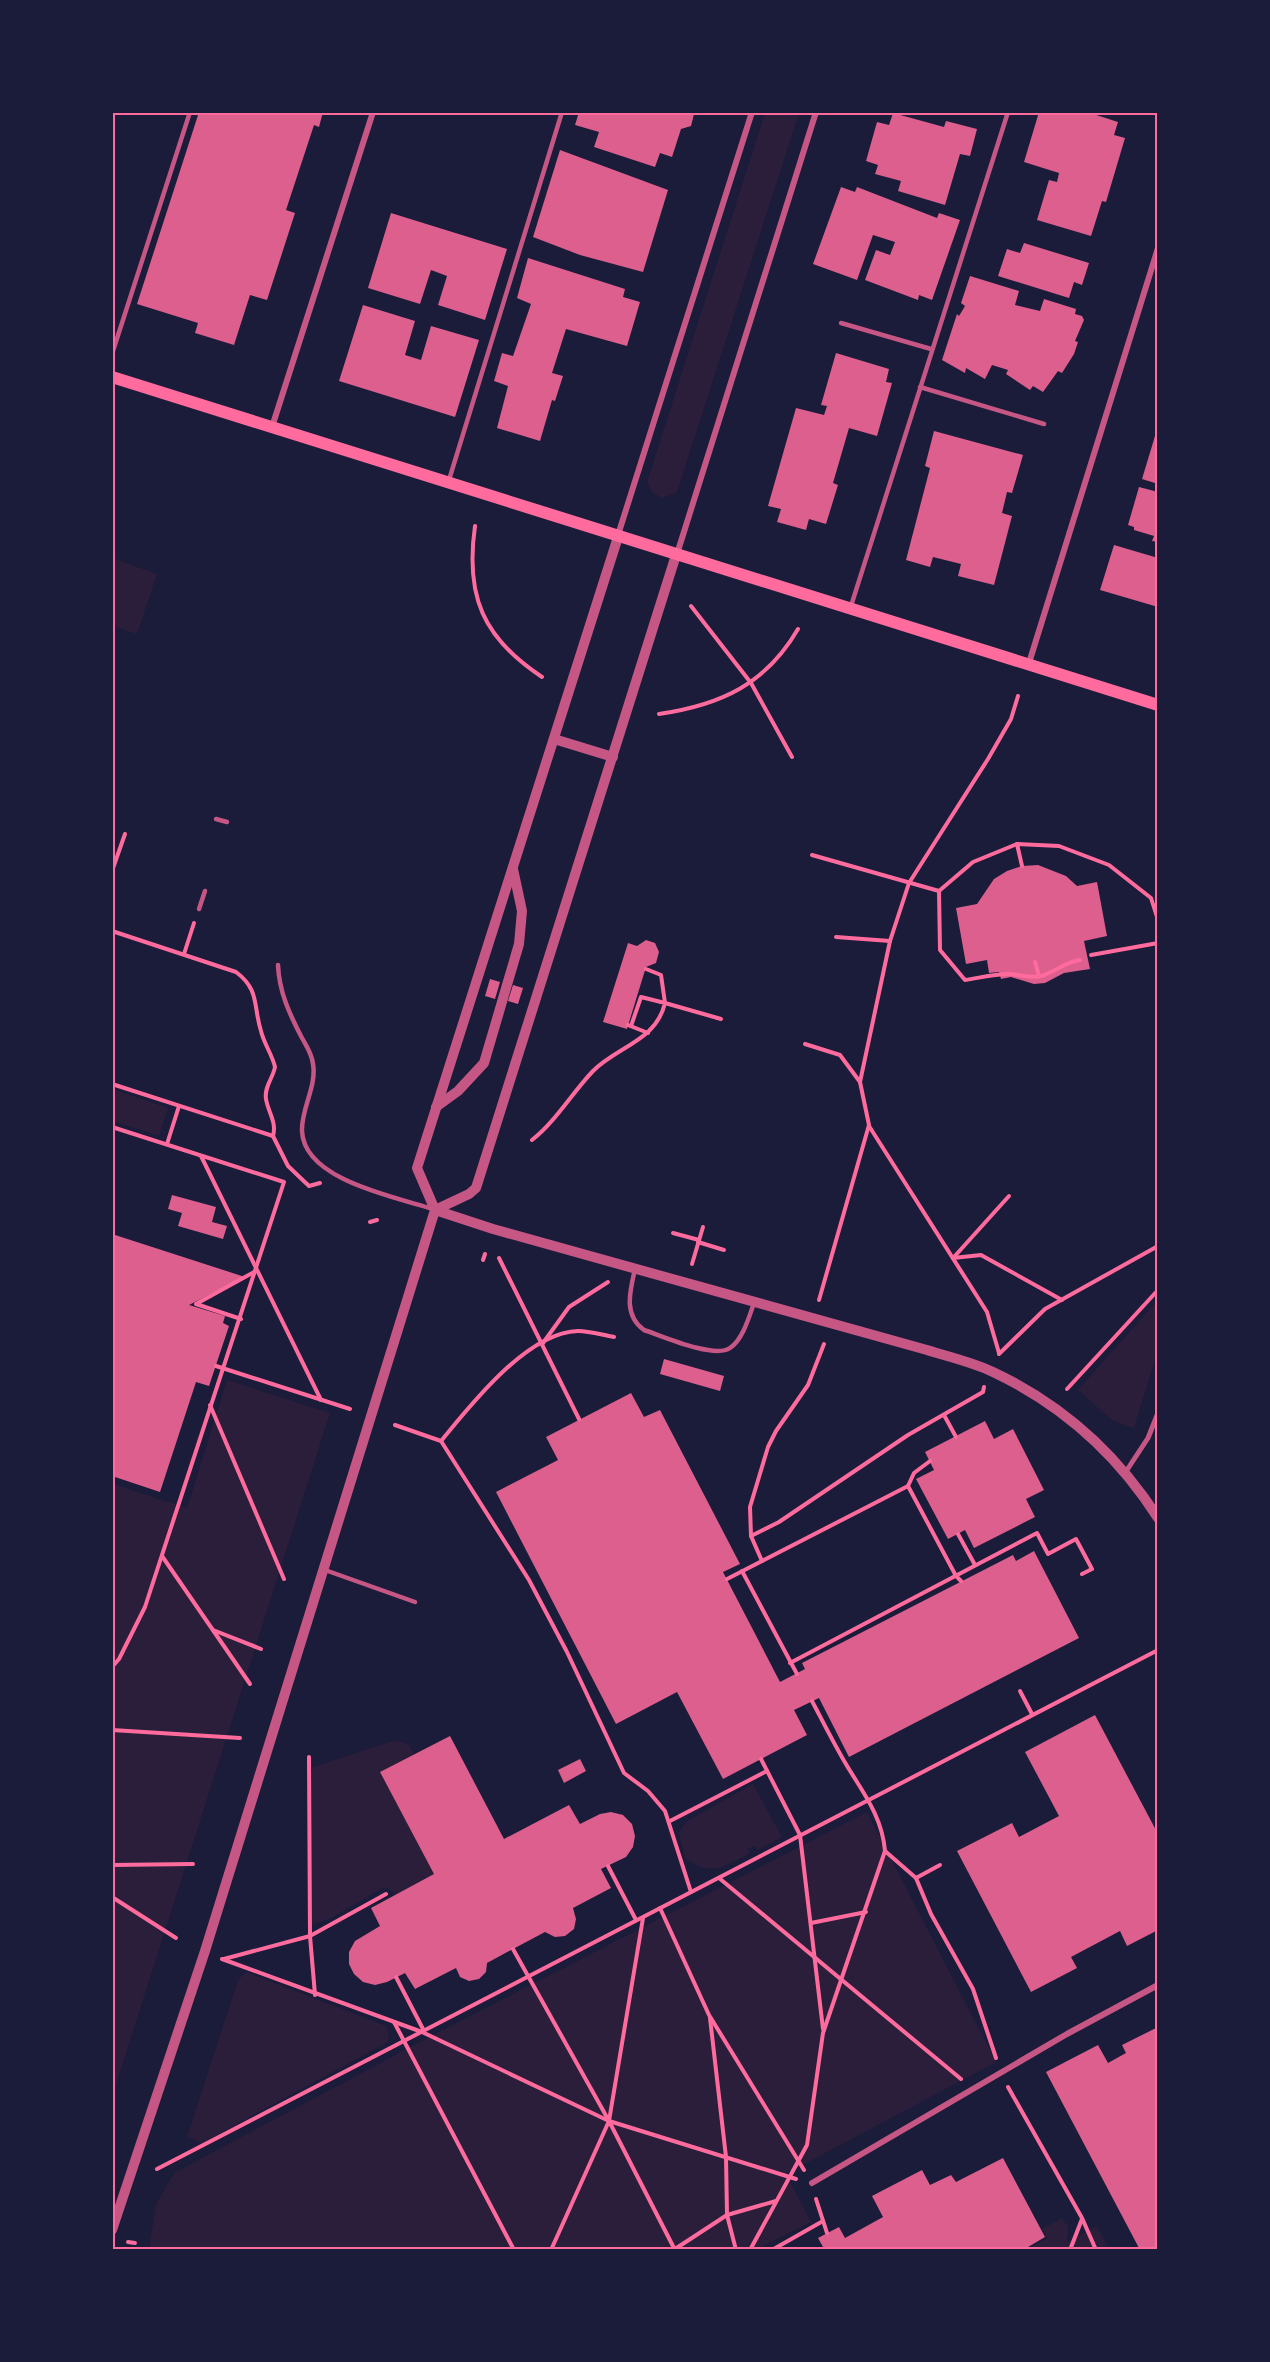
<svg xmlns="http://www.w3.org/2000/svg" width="1270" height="2362" viewBox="0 0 1270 2362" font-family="Spectral,serif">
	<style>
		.green { fill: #2a1e3b }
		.building { fill: #dd5f8e }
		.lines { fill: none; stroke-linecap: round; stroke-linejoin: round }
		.path { stroke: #ff6b9d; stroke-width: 4 }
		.service { stroke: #c65784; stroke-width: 4.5 }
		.pedestrian { stroke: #c65784; stroke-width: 5 }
		.minor { stroke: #c65784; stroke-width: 6 }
		.tertiary { stroke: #c65784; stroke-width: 10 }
		.secondary { stroke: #ff6b9d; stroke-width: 12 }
		.neatline { fill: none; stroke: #ff6b9d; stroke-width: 2 }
	</style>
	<rect width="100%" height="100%" fill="#1b1b3a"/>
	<g class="green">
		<path d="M765 113H799L677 492 662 498 652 492 647 482Z"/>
		<path d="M112 558 157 574 137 634 113 626Z"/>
		<path d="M113 1089 168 1108 159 1136 113 1121Z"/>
		<path d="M1157 1301V1353L1134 1428 1113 1421 1078 1390Z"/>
		<path d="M227 1380 330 1413 113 2094V1484L187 1508Z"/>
		<path d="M396 1740 408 1744 414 1754 380 1772 434 1874 397 1894 384 1887 333 1917 312 1925 310 1773 313 1767Z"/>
		<path d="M753 1784 782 1837 758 1850 755 1846 748 1849 750 1853C724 1867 712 1878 685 1858L679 1833 687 1821Z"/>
		<path d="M867 1812 996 2062 786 2174 811 2222 757 2249 149 2250 156 2204 174 2173 433 2035Z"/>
		<path d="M246 1972 386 2026 389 2033 388 2042 202 2143 187 2137 238 1980Z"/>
		<path d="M1062 2218 1068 2227 1067 2242 1097 2226 1109 2249 1025 2250 1047 2238 1042 2229Z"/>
	</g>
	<g class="building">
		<path d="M199 112H323L319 127 314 125 286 210 295 213 267 300 250 295 234 345 195 333 198 323 137 304Z"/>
		<path d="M579 112H693L694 114 691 126 681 129 672 157 660 153 655 167 594 147 599 132 575 125Z"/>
		<path d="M1039 112H1087L1118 122 1114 135 1125 138 1106 202 1102 201 1091 236 1037 220 1049 180 1057 182 1059 173 1024 162Z"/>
		<path d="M893 113 944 127 946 121 977 129 970 156 960 154 945 205 898 191 901 181 875 174 878 165 866 161 877 122 889 125Z"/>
		<path d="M560 150 668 190 643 272 580 255 533 237Z"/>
		<path d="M841 187 855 192 857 187 937 218 939 213 960 220 932 300 919 295 918 300 865 280 876 250 890 255 895 242 873 235 857 280 813 264Z"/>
		<path d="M391 213 507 249 485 320 438 305 447 276 431 270 420 304 368 288Z"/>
		<path d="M1024 243 1089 263 1082 285 1074 282 1069 298 998 276 1007 249 1020 253Z"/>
		<path d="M528 258 625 289 623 297 640 302 627 346 566 329 552 373 563 376 555 401 552 400 540 441 497 428 508 386 494 381 502 353 513 356 531 304 517 298Z"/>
		<path d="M970 276 1019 291 1015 305 1040 311 1044 299 1076 309 1075 314 1082 316 1084 320 1075 341 1078 342 1074 354 1062 373 1058 371 1043 392 1033 386 1030 390 1006 374 1008 370 992 365 985 379 966 368 965 373 942 360 957 314 959 316 965 306 961 303Z"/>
		<path d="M363 305 415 321 405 355 421 360 431 326 479 340 455 417 339 381Z"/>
		<path d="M836 353 889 369 886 382 892 383 877 436 849 428 833 483 838 485 826 524 809 519 806 530 777 522 781 509 768 506 796 408 824 415 827 406 821 405Z"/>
		<path d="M934 431 1023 455 1012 493 1007 492 1002 513 1012 516 994 585 958 576 961 564 933 557 930 567 906 560 930 468 925 466Z"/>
		<path d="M1155 436 1158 437V484L1142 479Z"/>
		<path d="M1139 487 1158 492V542L1152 541 1154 536 1134 530V527L1128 525Z"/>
		<path d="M1114 545 1158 558V607L1100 590Z"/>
		<path d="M1038 865 1066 876 1077 886 1097 882 1107 936 1084 941 1090 969 1064 973 1045 983 1034 984 1011 977 1001 979 999 972 989 973 987 960 966 964 956 908 977 904 994 879 1007 871 1022 866Z"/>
		<path d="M646 940 655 943 659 952 656 963 646 967 627 1029 603 1022 628 943 637 946Z"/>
		<path d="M490 979 500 982 495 999 485 996Z"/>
		<path d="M513 985 523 988 518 1004 508 1001Z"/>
		<path d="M172 1195 216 1207 212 1222 227 1226 223 1239 178 1226 182 1213 168 1209Z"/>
		<path d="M112 1234 245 1277 189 1305 225 1316 223 1323 229 1326 209 1386 196 1382 160 1492 112 1476Z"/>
		<path d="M664 1359 724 1376 720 1391 660 1374Z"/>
		<path d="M631 1393 644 1417 660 1410 740 1564 723 1572 780 1682 805 1669 802 1663 1013 1555 1016 1561 1034 1551 1079 1638 849 1757 819 1698 794 1710 807 1735 723 1779 677 1692 616 1724 496 1492 558 1460 546 1437Z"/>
		<path d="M985 1421 994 1439 1013 1429 1044 1490 1026 1499 1035 1517 974 1548 965 1530 948 1539 916 1479 934 1470 925 1452Z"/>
		<path d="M1095 1715 1158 1834V1930L1127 1946 1120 1931 1071 1957 1077 1968 1031 1992 957 1851 1012 1823 1019 1837 1059 1816 1025 1752Z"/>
		<path d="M450 1736 504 1839 569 1805 580 1824 600 1814 611 1812 623 1815 632 1824 635 1836 633 1847 626 1857 601 1869 611 1888 573 1908 576 1919 574 1929 565 1936 555 1937 545 1932 513 1949 487 1963 486 1972 479 1979 469 1981 460 1977 456 1968 415 1989 405 1973 387 1982 375 1985 363 1982 354 1974 349 1964V1952L355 1941 380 1926 371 1908 434 1874 380 1772Z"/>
		<path d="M580 1759 586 1771 564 1783 558 1770Z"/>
		<path d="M1158 2027V2250H1135L1139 2248 1046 2072 1098 2045 1108 2063 1126 2053 1122 2045Z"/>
		<path d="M1003 2158 1045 2237 1023 2250H819L823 2247 818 2238 839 2227 845 2238 883 2217 872 2196 922 2170 930 2185 951 2175 956 2182Z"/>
	</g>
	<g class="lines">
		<g class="path">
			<path d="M475 526C465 596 483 638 542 677"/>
			<path d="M691 606 751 683 792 757"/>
			<path d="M659 714C721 705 766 684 798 629"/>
			<path d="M1017 844 1022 866"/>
			<path d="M812 855 939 891 973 862 1017 844 1059 846 1109 865 1151 898 1158 920"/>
			<path d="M112 871 125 834"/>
			<path d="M939 891 940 950 965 980C979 978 994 974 1008 974 1020 974 1029 979 1041 976 1056 972 1064 962 1080 960"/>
			<path d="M112 931 236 972C260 990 253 1006 261 1031 264 1044 272 1054 275 1067 273 1078 264 1087 266 1099 268 1112 277 1122 273 1136"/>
			<path d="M836 937 890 941"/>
			<path d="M184 954 194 923"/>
			<path d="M1091 955 1158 943"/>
			<path d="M1035 962 1039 976"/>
			<path d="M646 969 661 975 665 1003 721 1019"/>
			<path d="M628 1025 648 1033"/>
			<path d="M805 1044 840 1055 860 1082"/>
			<path d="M112 1084 273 1136 288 1166 309 1186 320 1183"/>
			<path d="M869 1126 987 1312 999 1353"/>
			<path d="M112 1127 284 1182 145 1607 119 1659 112 1667"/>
			<path d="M532 1140C556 1121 572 1093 593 1071 618 1046 656 1041 665 1003L641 997 631 1026"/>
			<path d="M167 1144 179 1106"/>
			<path d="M201 1156 321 1400"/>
			<path d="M370 1222 377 1220"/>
			<path d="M673 1233 699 1240"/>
			<path d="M698 1242 724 1250"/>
			<path d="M954 1257 1009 1196"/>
			<path d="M499 1258 579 1419"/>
			<path d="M953 1258 981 1255 1062 1300"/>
			<path d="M483 1260 485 1254"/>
			<path d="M692 1264 703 1227"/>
			<path d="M819 1300 869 1125 860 1082 890 941 909 883 988 759 1011 719 1018 696"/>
			<path d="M241 1319 196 1304 256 1271"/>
			<path d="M543 1343 569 1307 608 1282"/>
			<path d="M999 1354 1045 1309 1158 1246"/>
			<path d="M216 1366 350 1409"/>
			<path d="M1067 1389 1158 1290"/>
			<path d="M210 1405 284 1579"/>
			<path d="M944 1415 956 1437"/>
			<path d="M395 1425 441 1441 529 1580 567 1652 624 1773 648 1791 665 1811 691 1892"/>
			<path d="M441 1441C470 1406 527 1332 578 1331 590 1331 602 1335 614 1337"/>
			<path d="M908 1486 956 1576 961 1581"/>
			<path d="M958 1534 975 1565"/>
			<path d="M751 1536 779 1522 908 1435 983 1392 984 1387"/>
			<path d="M162 1556 250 1684"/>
			<path d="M762 1561 751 1536 750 1507 768 1447 776 1431 808 1385 824 1344"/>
			<path d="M742 1571 797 1674"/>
			<path d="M727 1579 908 1486 914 1473 930 1461"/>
			<path d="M213 1630 261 1649"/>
			<path d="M790 1663 1037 1533 1048 1554 1076 1539 1092 1569 1082 1574"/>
			<path d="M1020 1691 1032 1714"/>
			<path d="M112 1730 240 1738"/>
			<path d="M309 1757 310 1936 315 1995"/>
			<path d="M761 1759 800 1835 823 2029"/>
			<path d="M670 1821 767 1771"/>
			<path d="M885 1851 916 1878 931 1914 973 1989 996 2058"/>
			<path d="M112 1865 193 1864"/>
			<path d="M608 1866 636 1920"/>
			<path d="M719 1878 961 2079"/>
			<path d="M916 1878 940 1865"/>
			<path d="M112 1897 176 1938"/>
			<path d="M660 1908 709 2015 804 2170"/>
			<path d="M811 1923 866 1912"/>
			<path d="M513 1949 609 2121 675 2250"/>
			<path d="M222 1959 422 2032 609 2121 796 2179"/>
			<path d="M224 1959 310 1936 386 1894"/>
			<path d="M396 1977 424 2031"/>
			<path d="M710 2018 726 2157 727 2215 736 2250"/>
			<path d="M394 2022 514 2250"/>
			<path d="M1008 2087 1082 2218 1096 2250"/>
			<path d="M157 2169 1158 1650"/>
			<path d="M816 2199 827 2233"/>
			<path d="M128 2242 135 2243"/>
			<path d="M675 2249 727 2215 776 2201"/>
			<path d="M551 2250 609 2121 643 1918"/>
			<path d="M750 2250 807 2145 823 2033 885 1851C882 1814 860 1789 843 1759 832 1740 822 1720 812 1701"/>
			<path d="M772 2250 823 2221"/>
			<path d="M1070 2250 1082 2219"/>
		</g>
		<g class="service">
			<path d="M841 323 931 349"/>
			<path d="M112 354 190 112"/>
			<path d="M920 387 1044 424"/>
			<path d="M449 480 562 112"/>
			<path d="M851 606 1008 112"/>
			<path d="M216 819 227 822"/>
			<path d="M199 909 205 891"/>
			<path d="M278 965C279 992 290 1015 302 1038 307 1047 312 1054 313 1064 317 1086 301 1109 302 1131 304 1180 395 1197 433 1209"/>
			<path d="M635 1269C630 1291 623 1315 644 1330 662 1336 714 1359 730 1348 743 1339 749 1317 754 1303"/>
			<path d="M325 1570 415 1602"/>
		</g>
		<path class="pedestrian" d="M1125 1473 1148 1438 1158 1413"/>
		<g class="minor">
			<path d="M272 427 373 112"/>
			<path d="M618 535 752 112"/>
			<path d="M677 554 816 112"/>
			<path d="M1029 663 1158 248"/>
			<path d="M812 2183 1067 2034 1158 1985"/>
		</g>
		<g class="tertiary">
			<path d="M554 739 613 757"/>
			<path d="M436 1107 458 1091 484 1063 519 944 522 911 513 869"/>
			<path d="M435 1210 493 1229 927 1350C949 1357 972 1362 993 1372 1061 1404 1117 1454 1158 1518"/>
			<path d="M435 1210 469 1194 476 1188 676 555"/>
			<path d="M112 2230 205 1951 435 1210 417 1168 618 537"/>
		</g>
		<path class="secondary" d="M112 377 1158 705"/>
	</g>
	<rect width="1270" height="2362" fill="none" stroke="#1b1b3a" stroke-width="228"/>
	<rect x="114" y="114" width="1042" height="2134" class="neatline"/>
</svg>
